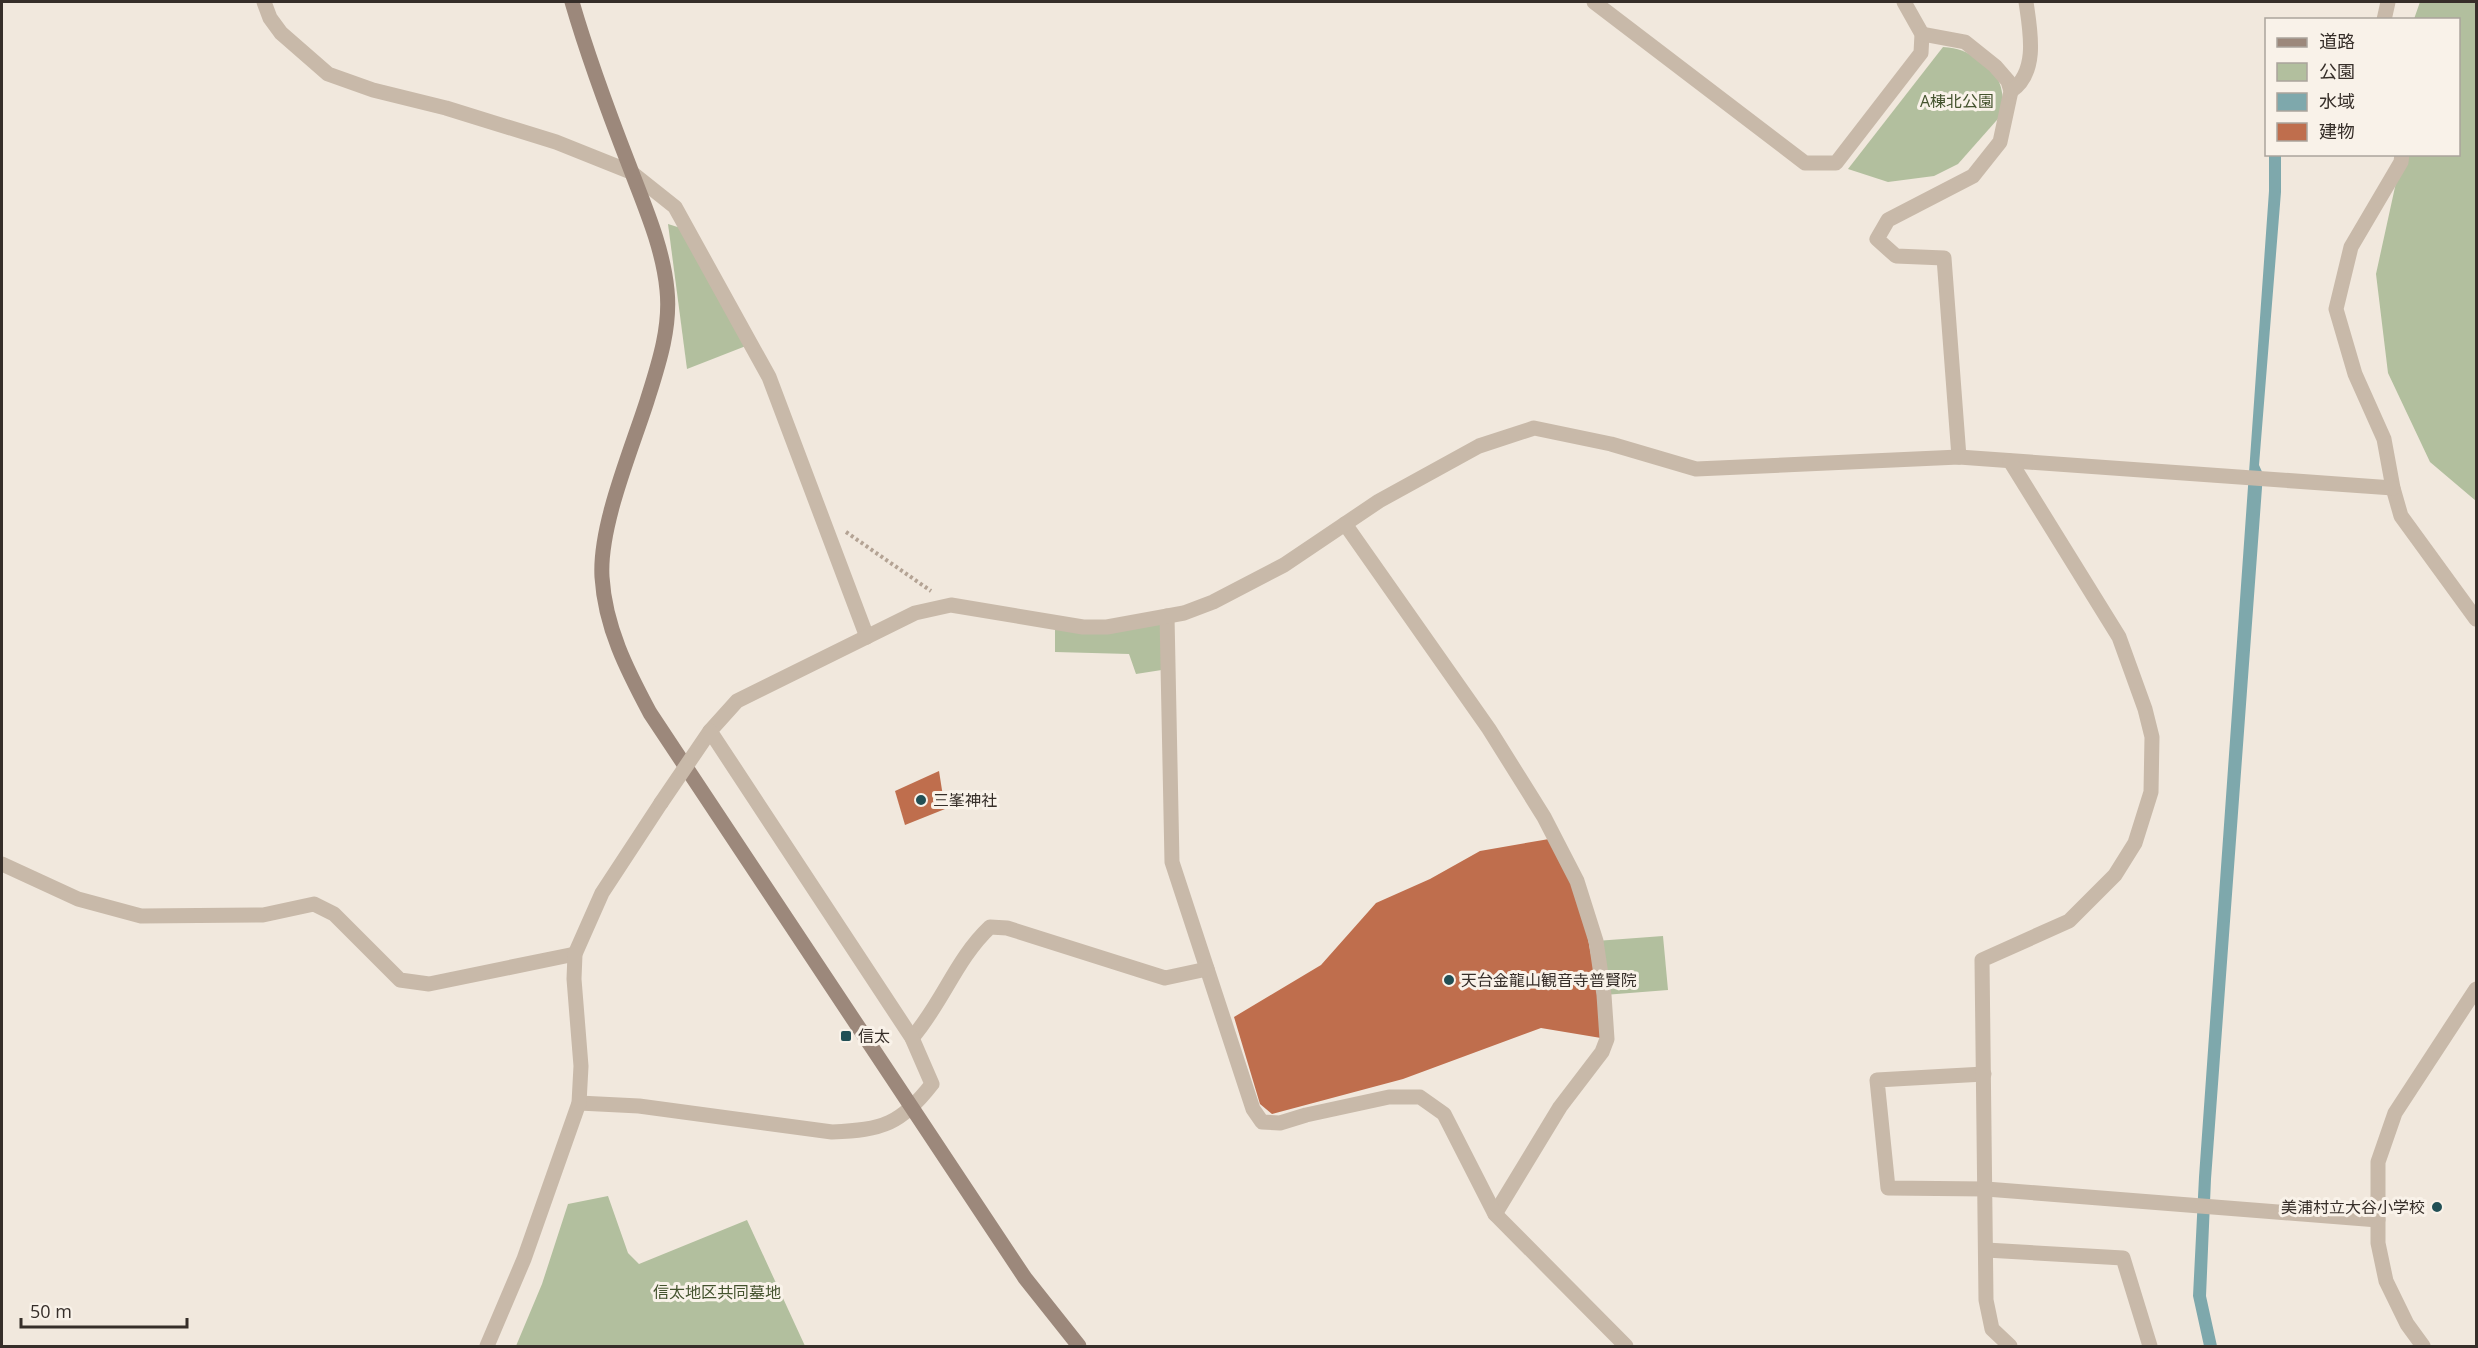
<svg xmlns="http://www.w3.org/2000/svg" width="2478" height="1348" viewBox="0 0 2478 1348" font-family="'Open Sans','Noto Sans JP',sans-serif">
	<style>
		.green { fill: #b2bf9e }
		.water { fill: #7ea8ac }
		.building { fill: #bf6e4d }
		.lines { fill: none; stroke-linecap: round; stroke-linejoin: round }
		.path { stroke: #b4a394; stroke-width: 4; stroke-dasharray: 3 3; stroke-linecap: butt }
		.street { stroke: #c8b9a9; stroke-width: 15 }
		.secondary { stroke: #9c887b; stroke-width: 15 }
		.street-bridge { stroke: #c8b9a9; stroke-width: 15 }
		.poi-dot { fill: #214f55; stroke: #f9f2e9; stroke-width: 2 }
		.labels { text-anchor: middle; dominant-baseline: central; stroke-width: 6; stroke-linejoin: round; paint-order: stroke }
		.park-label { font-size: 16px; fill: #44532e; stroke: #f9f2e9 }
		.poi-label { font-size: 16px; fill: #362e29; stroke: #f9f2e9; text-anchor: start }
	</style>
	<rect width="100%" height="100%" fill="#f1e8dd"/>
	<g class="green">
		<path d="M2420 2H2476V501L2430 462 2388 373 2376 274 2402 155 2458 154V20L2414 19Z"/>
		<path d="M1943 47C1959 48 1965 51 1978 59 2001 75 2002 85 2004 112L1958 164 1934 176 1888 182 1848 169Z"/>
		<path d="M668 224 687 230 751 344 687 369Z"/>
		<path d="M1167 616 1168 669 1136 674 1129 654 1055 652V622L1083 627Z"/>
		<path d="M1663 936 1668 990 1604 995 1596 941Z"/>
		<path d="M608 1196 628 1253 639 1264 747 1220 805 1346H516L542 1284 568 1204Z"/>
	</g>
	<path class="water" d="M2269 155H2281V192L2259 465 2263 474 2211 1179 2206 1296 2217 1346H2204L2193 1296 2199 1177 2269 191Z"/>
	<g class="building">
		<path d="M939 771 945 809 905 825 895 791Z"/>
		<path d="M1555 838 1577 881 1607 1039 1541 1028 1403 1079 1272 1114 1260 1104 1234 1017 1321 965 1376 903 1430 879 1480 851Z"/>
	</g>
	<g class="lines">
		<path class="path" d="M846 532 931 591"/>
		<g class="street">
			<path d="M264 2 270 18 281 33 328 74 373 90 446 108 556 142 631 172 675 207 769 377 867 637"/>
			<path d="M1594 2 1805 163H1836L1921 53 1922 34 1904 2"/>
			<path d="M2384 20 2388 2"/>
			<path d="M1922 34 1965 42 1995 66 2008 81 2011 91 2000 142 1973 176 1888 220 1877 239 1896 256 1944 258 1959 457"/>
			<path d="M2011 91C2039 72 2030 30 2026 2"/>
			<path d="M2402 154 2401 162 2351 247 2336 309 2355 374 2384 439 2393 488 2401 516 2476 619"/>
			<path d="M1345 524 1489 729 1544 817 1577 881 1596 941 1604 995 1607 1039 1602 1052 1560 1107 1495 1214"/>
			<path d="M1167 616 1172 862 1253 1109 1262 1122 1280 1123 1306 1115 1389 1097H1420L1444 1114 1495 1214 1626 1346"/>
			<path d="M2 864 78 899 141 916 263 915 314 904 334 914 400 980 429 984 575 954"/>
			<path d="M912 1038C943 1002 956 959 990 927L1007 928 1165 978 1207 969"/>
			<path d="M1984 1074 1877 1080 1888 1188 1986 1189 2378 1220"/>
			<path d="M579 1103 639 1106 832 1132C883 1130 901 1124 932 1084L912 1038 710 731 737 701 915 613 951 605 1083 627H1107L1184 613 1213 602 1284 565 1379 501 1479 446 1534 428 1611 444 1696 469 1959 457 2393 488"/>
			<path d="M1986 1250 2123 1258 2150 1346"/>
			<path d="M487 1346 524 1259 579 1103 581 1066 574 979 575 954 602 893 661 803"/>
			<path d="M2010 1346 1992 1329 1986 1300 1982 960 2069 921 2115 875 2135 843 2151 792 2152 737 2145 709 2119 637 2010 461"/>
			<path d="M2423 1346 2407 1324 2386 1281 2378 1243V1162L2395 1113 2476 989"/>
		</g>
		<path class="secondary" d="M572 2C588 57 608 111 629 165 644 205 663 247 667 290 671 328 658 366 647 401 631 451 599 526 602 577 605 627 627 670 650 713L1025 1278 1079 1346"/>
		<path class="street-bridge" d="M661 803 710 731"/>
	</g>
	<g class="poi-dot">
		<circle cx="921" cy="800" r="6"/>
		<circle cx="1449" cy="980" r="6"/>
		<rect x="840" y="1030" width="12" height="12" rx="3"/>
		<circle cx="2437" cy="1207" r="6"/>
	</g>
	<g class="labels">
		<g class="park-label">
			<text x="1957" y="101">A棟北公園</text>
			<text x="717" y="1292">信太地区共同墓地</text>
		</g>
		<g class="poi-label">
			<text x="933" y="800">三峯神社</text>
			<text x="1461" y="980">天台金龍山観音寺普賢院</text>
			<text x="858" y="1036">信太</text>
			<text x="2425" y="1207" text-anchor="end">美浦村立大谷小学校</text>
		</g>
	</g>
	<rect width="2478" height="1348" fill="none" stroke="#362e29" stroke-width="6"/>
	<rect x="2265" y="18" width="195" height="138" fill="#f9f2e9" stroke="#aba49c" stroke-width="1.5"/>
	<rect x="2277" y="38" width="30" height="9" fill="#9c887b" stroke="#aba49c" stroke-width="1.5"/>
	<text x="2319" y="48" font-size="18" fill="#362e29">道路</text>
	<rect x="2277" y="63" width="30" height="18" fill="#b2bf9e" stroke="#aba49c" stroke-width="1.5"/>
	<text x="2319" y="78" font-size="18" fill="#362e29">公園</text>
	<rect x="2277" y="93" width="30" height="18" fill="#7ea8ac" stroke="#aba49c" stroke-width="1.5"/>
	<text x="2319" y="108" font-size="18" fill="#362e29">水域</text>
	<rect x="2277" y="123" width="30" height="18" fill="#bf6e4d" stroke="#aba49c" stroke-width="1.5"/>
	<text x="2319" y="138" font-size="18" fill="#362e29">建物</text>
	<path d="M21 1318v9h166v-9" fill="none" stroke="#362e29" stroke-width="3"/>
	<text x="30" y="1318" font-size="18" fill="#362e29" stroke="#f9f2e9" stroke-width="4.5" paint-order="stroke">50 m</text>
</svg>
